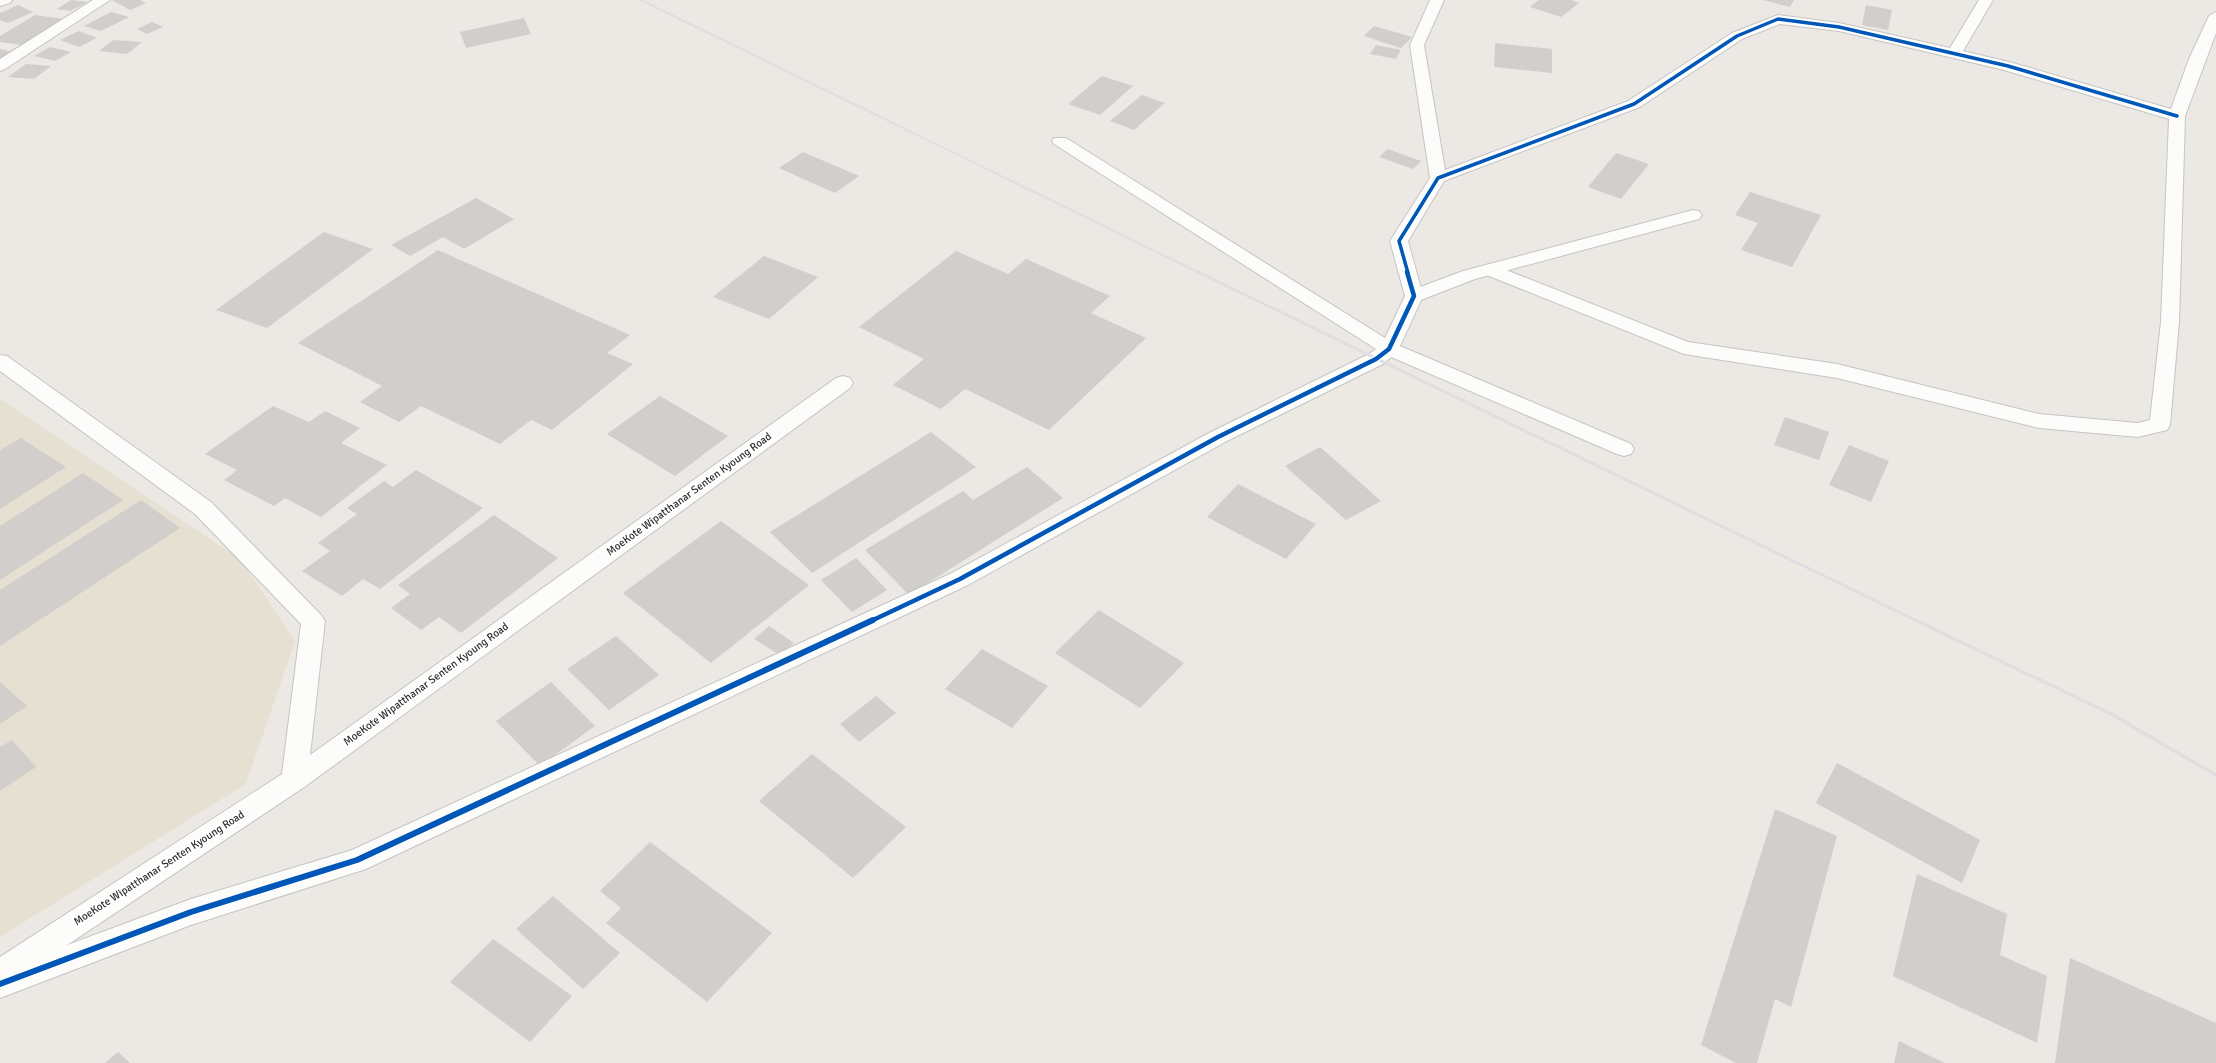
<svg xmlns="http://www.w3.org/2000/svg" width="2216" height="1063" viewBox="0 0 2216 1063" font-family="Signika,sans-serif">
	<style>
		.education { fill: #e6e0d3 }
		.building { fill: #d1cecb }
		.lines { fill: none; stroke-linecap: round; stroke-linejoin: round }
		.service-casing { stroke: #c5c4c5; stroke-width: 2 }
		.minor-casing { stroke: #c5c4c5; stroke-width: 2 }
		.service { fill: #fcfcfb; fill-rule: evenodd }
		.minor { fill: #fcfcfb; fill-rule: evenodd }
		.rail-far2 { stroke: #dfdfe1; stroke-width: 2 }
		.rail-far1 { stroke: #dfdfe1; stroke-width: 3 }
		.rail { stroke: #dfdfe1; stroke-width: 3.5 }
		.cycleway-far2-casing { stroke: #fff; stroke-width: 5.5 }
		.cycleway-far1-casing { stroke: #fff; stroke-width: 7 }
		.cycleway-casing { stroke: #fff; stroke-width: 8 }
		.cycleway-far2 { stroke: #0057b8; stroke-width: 3.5 }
		.cycleway-far1 { stroke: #0057b8; stroke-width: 4.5 }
		.cycleway { stroke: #0057b8; stroke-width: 6 }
		.labels { text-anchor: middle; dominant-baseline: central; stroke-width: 4; stroke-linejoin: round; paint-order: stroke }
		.street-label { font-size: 11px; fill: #2e2e2e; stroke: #fff }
	</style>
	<rect width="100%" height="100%" fill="#ece8e4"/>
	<path class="education" d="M0 399 240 559 295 641 246 784 0 937Z"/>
	<g class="building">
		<path d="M71 0 88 2 70 11 57 9Z"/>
		<path d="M112 0H140L146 3 130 10Z"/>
		<path d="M1539 0H1571L1579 3 1561 17 1530 7Z"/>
		<path d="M1763 0H1794L1790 7Z"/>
		<path d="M18 5 33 12 8 23 0 20V13Z"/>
		<path d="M1866 5 1892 10 1888 30 1862 25Z"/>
		<path d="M111 12 129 17 101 31 84 26Z"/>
		<path d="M35 15 63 19 22 45 0 42V36Z"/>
		<path d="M524 18 531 34 466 48 460 32Z"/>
		<path d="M152 22 163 27 147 34 137 29Z"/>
		<path d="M1374 26 1412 37 1401 48 1364 36Z"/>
		<path d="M79 31 97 38 79 47 60 40Z"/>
		<path d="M113 40 142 42 127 54 99 51Z"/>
		<path d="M1495 43 1552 49V73L1494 67Z"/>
		<path d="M1376 45 1401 50 1396 59 1370 54Z"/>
		<path d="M50 47 71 52 55 61 34 56Z"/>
		<path d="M0 49 12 52 0 58Z"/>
		<path d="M26 64 51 66 34 79 8 77Z"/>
		<path d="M1102 76 1133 86 1100 115 1068 104Z"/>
		<path d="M1142 95 1165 103 1134 130 1110 121Z"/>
		<path d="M1388 149 1421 161 1413 169 1379 157Z"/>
		<path d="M803 152 859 176 835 193 779 168Z"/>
		<path d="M1616 153 1649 164 1621 199 1588 187Z"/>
		<path d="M1750 192 1821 215 1792 267 1741 250 1758 223 1735 215Z"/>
		<path d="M476 198 514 219 464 249 443 237 410 256 391 245Z"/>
		<path d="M324 232 373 249 267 328 216 310Z"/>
		<path d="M438 250 630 335 607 353 633 364 552 430 531 420 500 444 421 406 399 422 360 402 382 386 298 343Z"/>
		<path d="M956 251 1008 274 1026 259 1110 296 1091 313 1146 338 1049 430 965 389 941 409 893 385 924 359 859 327Z"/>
		<path d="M764 256 818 277 769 319 713 297Z"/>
		<path d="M660 396 728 436 675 476 607 434Z"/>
		<path d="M273 406 309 422 325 411 360 428 341 443 387 465 321 517 285 498 274 506 224 480 237 470 205 454Z"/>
		<path d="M1785 417 1829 432 1819 460 1774 445Z"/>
		<path d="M931 432 976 467 812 573 770 532Z"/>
		<path d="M21 438 66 467 0 509V450Z"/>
		<path d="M1849 445 1889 461 1871 502 1829 485Z"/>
		<path d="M1320 447 1381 501 1346 520 1285 466Z"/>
		<path d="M1027 467 1063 498 909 595 865 550 963 491 973 500Z"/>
		<path d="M416 470 483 508 380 589 363 579 342 596 302 571 330 551 318 543 357 514 347 508 384 481 393 487Z"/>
		<path d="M83 473 123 500 0 580V526Z"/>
		<path d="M1238 484 1316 524 1286 559 1207 517Z"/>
		<path d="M141 500 180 528 0 646V590Z"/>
		<path d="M494 515 558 558 461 633 439 617 421 630 391 608 410 594 398 585Z"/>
		<path d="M721 521 809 585 711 663 623 593Z"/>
		<path d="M856 558 887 590 852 612 821 580Z"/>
		<path d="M1099 610 1184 663 1140 708 1055 653Z"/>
		<path d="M769 626 794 643 780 655 754 639Z"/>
		<path d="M616 636 659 675 609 710 567 669Z"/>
		<path d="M982 649 1048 686 1012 728 945 689Z"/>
		<path d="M0 682 27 706 0 724Z"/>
		<path d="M551 682 595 726 540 766 496 721Z"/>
		<path d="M876 696 896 713 859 742 840 724Z"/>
		<path d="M12 740 36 767 0 791V747Z"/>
		<path d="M812 754 906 827 853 878 759 801Z"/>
		<path d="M1837 763 1980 840 1962 883 1816 803Z"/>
		<path d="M1775 809 1837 836 1791 1007 1775 999 1757 1063H1736L1701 1045Z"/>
		<path d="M650 842 772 933 707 1002 606 923 621 908 600 891Z"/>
		<path d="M1917 874 2007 914 2000 955 2047 976 2037 1043 1893 976Z"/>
		<path d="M553 896 620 953 583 989 516 929Z"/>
		<path d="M493 939 572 996 530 1042 450 982Z"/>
		<path d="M2070 958 2216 1023V1063H2055Z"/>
		<path d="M1899 1041 1945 1063H1894Z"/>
		<path d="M118 1052 130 1063H105Z"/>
	</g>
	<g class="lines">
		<g class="service-casing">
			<g id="service">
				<path d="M93 0H110L5 69 0 71V59Z"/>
				<path d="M1693 210 1699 211 1702 215 1699 219 1475 279 1421 300 1414 302 1407 300 1405 296 1407 292 1463 271Z"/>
				<path d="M0 355 7 356 211 502 321 615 325 621 310 755 836 378 843 376 850 378 853 383 850 388 303 788 10 983 0 987V957L282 774 301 624 195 514 0 371Z"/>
			</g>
		</g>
		<g class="minor-casing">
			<g id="minor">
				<path d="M0 0H12L10 3 0 6Z"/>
				<path d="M1430 0H1444L1424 45 1445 170 1628 101 1732 33 1778 15 1839 23 1950 48 1979 0H1993L1963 51 2013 63 2171 109 2189 59 2209 16 2216 12V33L2185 116 2179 322 2170 425 2167 430 2138 437 2039 428 1837 378 1684 354 1484 274 1481 270 1484 266 1490 264 1496 266 1688 342 1837 364 2039 414 2138 423 2150 420 2161 322 2169 119 2004 70 1839 31 1780 24 1742 39 1640 107 1444 181 1408 241 1423 296 1400 346 1631 444 1634 449 1631 454 1624 456 1617 454 1391 357 1383 364 1225 442 968 585 366 869 191 925 0 998V970L191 899 352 850 952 573 1211 432 1369 354 1376 349 1054 144 1052 141 1054 138H1066L1385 338 1405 296 1390 241 1430 178 1410 45Z"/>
			</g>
		</g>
		<use href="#service" class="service"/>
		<use href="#minor" class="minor"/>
		<path class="rail-far2" d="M641 0 1200 273"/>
		<path class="rail-far1" d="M1198 272 1917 621"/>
		<path class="rail" d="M1915 620 2111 714 2216 775"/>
		<g class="cycleway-far2-casing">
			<path id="cycleway-far2" d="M1408 273 1399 241 1438 178 1634 104 1737 36 1778 19 1839 27 2008 66 2177 116"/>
		</g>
		<g class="cycleway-far1-casing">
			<path id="cycleway-far1" d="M871 621 960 579 1218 437 1376 359 1389 349 1414 296 1407 272"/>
		</g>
		<g class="cycleway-casing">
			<path id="cycleway" d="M0 984 191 912 357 860 873 620"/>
		</g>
		<use href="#cycleway-far2" class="cycleway-far2"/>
		<use href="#cycleway-far1" class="cycleway-far1"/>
		<use href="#cycleway" class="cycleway"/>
	</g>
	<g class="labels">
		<g class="street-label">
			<text transform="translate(689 494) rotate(-36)">MoeKote Wipatthanar Senten Kyoung Road</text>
			<text transform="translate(426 684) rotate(-36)">MoeKote Wipatthanar Senten Kyoung Road</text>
			<text transform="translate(159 868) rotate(-33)">MoeKote Wipatthanar Senten Kyoung Road</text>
		</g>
	</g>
</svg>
